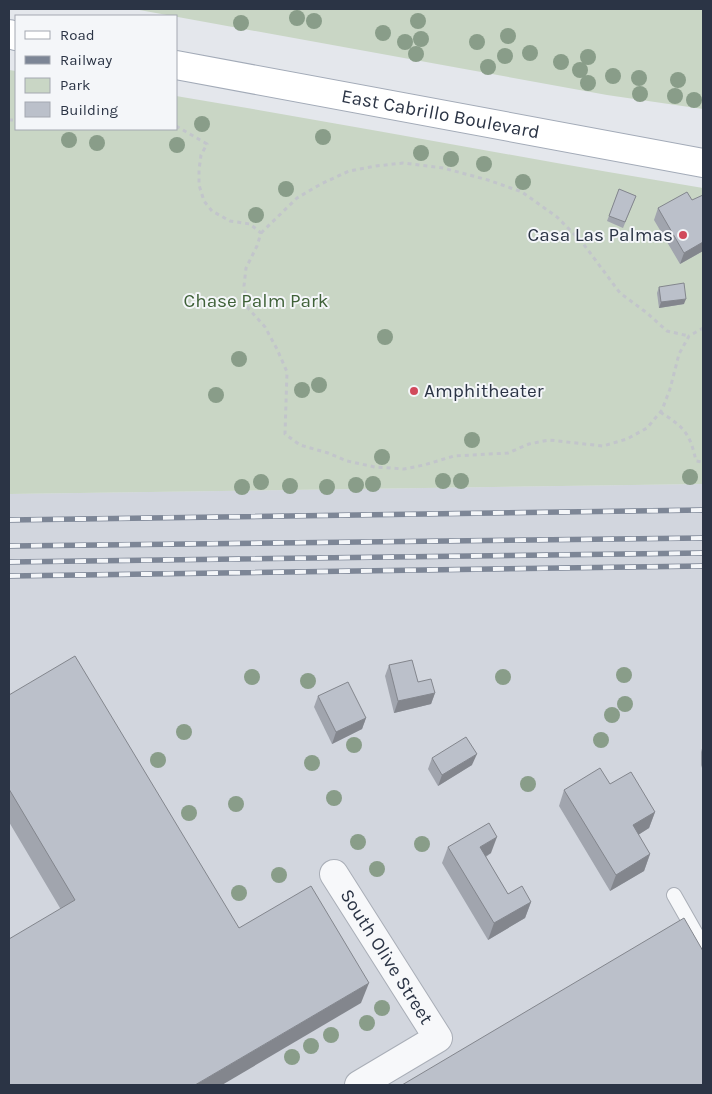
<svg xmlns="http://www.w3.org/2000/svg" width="712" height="1094" viewBox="0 0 712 1094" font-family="Karla,sans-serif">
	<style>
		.built { fill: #d2d6de }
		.green { fill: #c9d6c5 }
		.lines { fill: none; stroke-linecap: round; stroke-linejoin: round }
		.service-casing { stroke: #a9aeb7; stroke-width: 16 }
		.minor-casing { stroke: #a9aeb7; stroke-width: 30 }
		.primary-casing { stroke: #a3abb8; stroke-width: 30 }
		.path { stroke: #c2c5cb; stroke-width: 3; stroke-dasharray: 4 4; stroke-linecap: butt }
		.service { stroke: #f7f8fa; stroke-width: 14 }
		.minor { stroke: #f7f8fa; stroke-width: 28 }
		.primary { stroke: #fff; stroke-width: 28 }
		.rail-casing { stroke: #7d8696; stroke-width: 5.5 }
		.rail { stroke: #f4f6f9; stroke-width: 4; stroke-dasharray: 11; stroke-linecap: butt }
		.tree { fill: #899d89 }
		.wall { fill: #a1a5ae }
		.shaded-wall { fill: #83868d }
		.building { fill: #bbc0ca; stroke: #83868d }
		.poi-dot { fill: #d1495b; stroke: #f4f6f9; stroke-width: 2 }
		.labels { text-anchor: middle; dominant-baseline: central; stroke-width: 4; stroke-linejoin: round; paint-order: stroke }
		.street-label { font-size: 19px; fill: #2b3445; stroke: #f4f6f9 }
		.poi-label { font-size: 19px; fill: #2b3445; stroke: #f4f6f9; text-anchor: end }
		.park-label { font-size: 19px; fill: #3f6138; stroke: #f4f6f9 }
	</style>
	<rect width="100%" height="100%" fill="#e4e7ec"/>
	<path class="built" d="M703 484V1085H9V494Z"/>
	<g class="green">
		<path d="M134 9H703V109L607 95Z"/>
		<path d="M9 70 16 71V129H176V96C352 125 527 159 703 188V484L9 494Z"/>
	</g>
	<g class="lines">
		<g class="service-casing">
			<path id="service" d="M674 895 703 946"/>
		</g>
		<g class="minor-casing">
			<g id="minor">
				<path id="s1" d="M334 874 438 1038 359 1085"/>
			</g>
		</g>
		<g class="primary-casing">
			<g id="primary">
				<path d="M9 34 16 36"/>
				<path id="s2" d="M176 65 703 163"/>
			</g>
		</g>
		<g class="path">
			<path d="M9 120H16"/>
			<path d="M176 126 207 144 201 155 199 170V185L204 201 212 211 230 221 250 224 261 233 257 246 246 268 244 286 248 308 265 327 277 349 287 372 285 434 300 445 328 453 347 461 375 467 404 469 424 465 454 456 508 453 529 444 549 440 603 446 627 439 647 428 662 410 670 389 679 354 689 336 703 328"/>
			<path d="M261 233 297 198 321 184 349 171 376 166 403 163 443 168 488 180 522 192 557 217 582 242 620 293 647 313 667 331 689 336"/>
			<path d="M660 412C684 427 690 433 696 461L703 462"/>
		</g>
		<use href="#service" class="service"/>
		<use href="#minor" class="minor"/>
		<use href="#primary" class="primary"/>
		<g class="rail-casing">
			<g id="rail">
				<path d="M9 520 703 510"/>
				<path d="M9 546 703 538"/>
				<path d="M9 562 703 553"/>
				<path d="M9 576 703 566"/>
			</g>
		</g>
		<use href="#rail" class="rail"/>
	</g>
	<g class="tree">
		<circle cx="297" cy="18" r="8"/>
		<circle cx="314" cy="21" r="8"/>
		<circle cx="418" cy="21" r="8"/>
		<circle cx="241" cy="23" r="8"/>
		<circle cx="383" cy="33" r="8"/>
		<circle cx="508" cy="36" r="8"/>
		<circle cx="421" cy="39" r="8"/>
		<circle cx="405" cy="42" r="8"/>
		<circle cx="477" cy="42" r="8"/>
		<circle cx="530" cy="53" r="8"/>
		<circle cx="416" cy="54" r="8"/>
		<circle cx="505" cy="56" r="8"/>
		<circle cx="588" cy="57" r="8"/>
		<circle cx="561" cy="62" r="8"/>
		<circle cx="488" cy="67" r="8"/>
		<circle cx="580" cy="70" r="8"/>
		<circle cx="613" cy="76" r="8"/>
		<circle cx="639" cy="78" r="8"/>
		<circle cx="678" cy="80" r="8"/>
		<circle cx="588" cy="83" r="8"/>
		<circle cx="640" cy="94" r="8"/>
		<circle cx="675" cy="96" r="8"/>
		<circle cx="694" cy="100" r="8"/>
		<circle cx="202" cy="124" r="8"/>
		<circle cx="323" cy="137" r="8"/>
		<circle cx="69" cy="140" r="8"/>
		<circle cx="97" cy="143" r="8"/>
		<circle cx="177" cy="145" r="8"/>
		<circle cx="421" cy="153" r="8"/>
		<circle cx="451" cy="159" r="8"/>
		<circle cx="484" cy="164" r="8"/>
		<circle cx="523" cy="182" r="8"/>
		<circle cx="286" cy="189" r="8"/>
		<circle cx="256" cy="215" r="8"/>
		<circle cx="385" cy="337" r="8"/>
		<circle cx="239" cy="359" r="8"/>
		<circle cx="319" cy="385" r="8"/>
		<circle cx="302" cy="390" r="8"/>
		<circle cx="216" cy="395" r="8"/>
		<circle cx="472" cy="440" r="8"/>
		<circle cx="382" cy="457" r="8"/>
		<circle cx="690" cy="477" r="8"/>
		<circle cx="443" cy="481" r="8"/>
		<circle cx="461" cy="481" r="8"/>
		<circle cx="261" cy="482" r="8"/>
		<circle cx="373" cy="484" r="8"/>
		<circle cx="356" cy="485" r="8"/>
		<circle cx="290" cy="486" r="8"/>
		<circle cx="242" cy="487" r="8"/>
		<circle cx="327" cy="487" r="8"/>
		<circle cx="624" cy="675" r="8"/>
		<circle cx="252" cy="677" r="8"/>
		<circle cx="503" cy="677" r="8"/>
		<circle cx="308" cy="681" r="8"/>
		<circle cx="625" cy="704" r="8"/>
		<circle cx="612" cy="715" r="8"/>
		<circle cx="184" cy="732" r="8"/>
		<circle cx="601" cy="740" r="8"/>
		<circle cx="354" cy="745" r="8"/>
		<circle cx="158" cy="760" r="8"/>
		<circle cx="312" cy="763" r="8"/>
		<circle cx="528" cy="784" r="8"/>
		<circle cx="334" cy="798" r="8"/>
		<circle cx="236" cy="804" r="8"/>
		<circle cx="189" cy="813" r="8"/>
		<circle cx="358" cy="842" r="8"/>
		<circle cx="422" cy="844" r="8"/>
		<circle cx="377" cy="869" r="8"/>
		<circle cx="279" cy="875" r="8"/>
		<circle cx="239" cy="893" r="8"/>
		<circle cx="382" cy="1008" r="8"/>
		<circle cx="367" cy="1023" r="8"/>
		<circle cx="331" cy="1035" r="8"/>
		<circle cx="311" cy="1046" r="8"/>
		<circle cx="292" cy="1057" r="8"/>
	</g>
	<g class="wall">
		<path d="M619 189 636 196 623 228 607 221Z"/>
		<path d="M703 196V251L680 264 654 220 658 208 692 200Z"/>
		<path d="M659 287 684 304 659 308 657 293Z"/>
		<path d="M389 665 435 693 431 704 394 713 385 676Z"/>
		<path d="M9 695 239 928 361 1003 60 908 9 822Z"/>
		<path d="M318 696 366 718 362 729 332 744 314 707Z"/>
		<path d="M703 745V771L701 765V752Z"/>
		<path d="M432 758 472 765 438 786 428 769Z"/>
		<path d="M564 790 655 812 649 828 638 835 650 854 644 871 610 891 559 806Z"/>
		<path d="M448 847 491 853 486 857 508 894 531 902 525 918 488 940 442 863Z"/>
	</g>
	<g class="shaded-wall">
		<path d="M703 242V251L680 264 684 253Z"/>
		<path d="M686 299 684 304 659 308 661 302Z"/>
		<path d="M435 693 431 704 394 713 398 701Z"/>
		<path d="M366 718 362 729 332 744 336 732Z"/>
		<path d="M477 754 472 765 438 786 442 775Z"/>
		<path d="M655 812 649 828 627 842 633 825Z"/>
		<path d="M497 837 491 853 474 863 480 847Z"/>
		<path d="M650 854 644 871 610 891 616 875Z"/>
		<path d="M531 902 525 918 488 940 494 923Z"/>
		<path d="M369 983 361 1003 222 1085H195Z"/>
	</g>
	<g class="building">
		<path d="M619 189 636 196 625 222 609 216Z"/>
		<path d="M687 192 692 200 703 195V242L684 253 658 208Z"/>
		<path d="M684 283 686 299 661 302 659 287Z"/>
		<path d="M75 656 239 928 311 886 369 983 195 1085H9V939L75 900 9 789V695Z"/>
		<path d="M412 660 418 682 431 679 435 693 398 701 389 665Z"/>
		<path d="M348 682 366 718 336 732 318 696Z"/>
		<path d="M466 737 477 754 442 775 432 758Z"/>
		<path d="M600 768 610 784 631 772 655 812 633 825 650 854 616 875 564 790Z"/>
		<path d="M489 823 497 837 480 847 508 894 522 886 531 902 494 923 448 847Z"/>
		<path d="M684 918 703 951V1085H402Z"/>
	</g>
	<g class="poi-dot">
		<circle cx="683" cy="235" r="5"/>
		<circle cx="414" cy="391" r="5"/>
	</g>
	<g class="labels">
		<g class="street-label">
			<text stroke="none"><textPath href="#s2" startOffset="269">East Cabrillo Boulevard</textPath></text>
			<text stroke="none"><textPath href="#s1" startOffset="98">South Olive Street</textPath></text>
		</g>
		<g class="poi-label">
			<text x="673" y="235">Casa Las Palmas</text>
			<text x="424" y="391" text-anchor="start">Amphitheater</text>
		</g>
		<g class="park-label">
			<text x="256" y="301">Chase Palm Park</text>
		</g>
	</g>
	<rect width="712" height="1094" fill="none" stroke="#2b3445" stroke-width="20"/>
	<rect x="15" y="15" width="162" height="115" fill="#f4f6f9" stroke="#a4a8b1"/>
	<rect x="25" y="31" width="25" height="8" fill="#ffffff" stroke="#a4a8b1"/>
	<text x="60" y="40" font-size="15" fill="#2b3445">Road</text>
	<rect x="25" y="56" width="25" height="8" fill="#7d8696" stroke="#a4a8b1"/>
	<text x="60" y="65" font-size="15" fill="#2b3445">Railway</text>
	<rect x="25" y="78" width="25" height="15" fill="#c9d6c5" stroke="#a4a8b1"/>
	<text x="60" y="90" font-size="15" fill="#2b3445">Park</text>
	<rect x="25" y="102" width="25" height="15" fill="#bbc0ca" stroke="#a4a8b1"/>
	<text x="60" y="115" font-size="15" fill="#2b3445">Building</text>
</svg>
